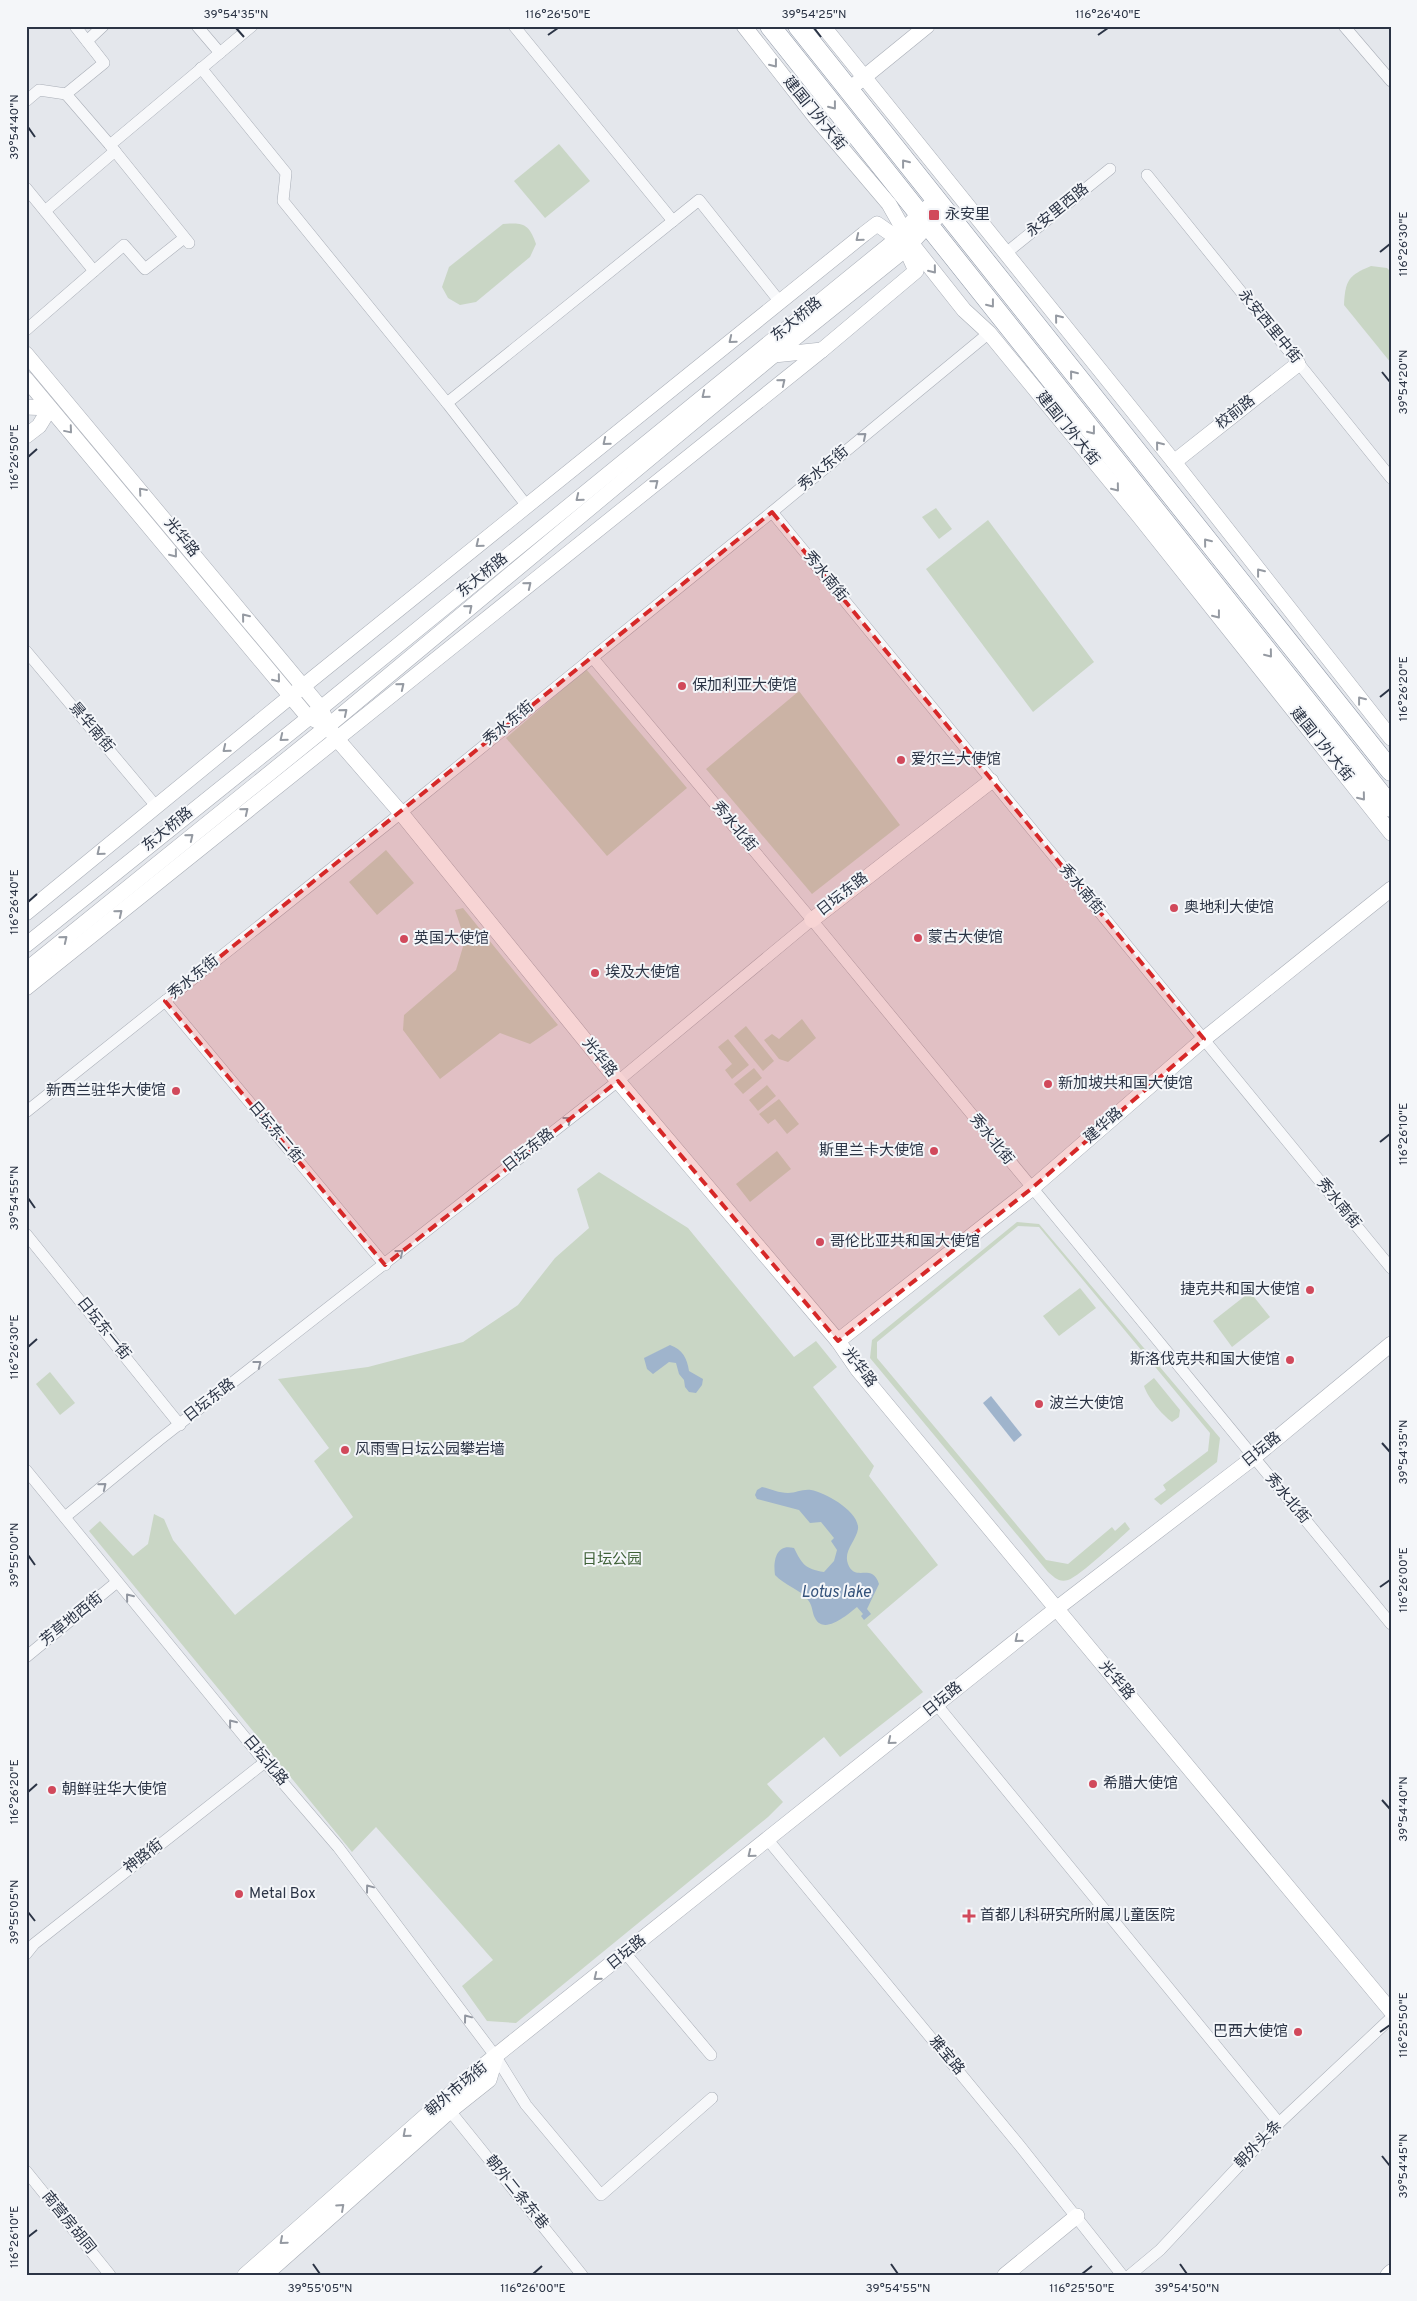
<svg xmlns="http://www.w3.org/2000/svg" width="1417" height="2301" viewBox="0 0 1417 2301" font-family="Overpass,'Noto Sans SC',sans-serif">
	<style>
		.green { fill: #c9d6c5 }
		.water { fill: #9fb4cc }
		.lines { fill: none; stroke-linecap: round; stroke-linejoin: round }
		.street-casing { stroke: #a9aeb7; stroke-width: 12 }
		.secondary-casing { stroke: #a9aeb7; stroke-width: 16 }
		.highway-casing { stroke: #8b94a3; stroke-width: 21 }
		.street { stroke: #f7f8fa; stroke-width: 11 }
		.secondary { stroke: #fff; stroke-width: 15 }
		.highway { stroke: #fff; stroke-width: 20 }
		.oneway { stroke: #959aa2 }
		.oneway2 { stroke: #9196a0 }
		.marked { fill: #d62828; fill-opacity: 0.2; stroke: #d62828; stroke-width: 4; stroke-dasharray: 10 6; stroke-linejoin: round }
		.ticks { fill: none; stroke: #2b3445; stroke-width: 2 }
		.poi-dot { fill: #d1495b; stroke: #f4f6f9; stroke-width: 2 }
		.labels { text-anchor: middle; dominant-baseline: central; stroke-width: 4; stroke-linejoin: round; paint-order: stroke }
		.street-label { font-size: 15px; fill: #2b3445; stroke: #f4f6f9 }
		.poi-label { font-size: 15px; fill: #2b3445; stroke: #f4f6f9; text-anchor: start }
		.park-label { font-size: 15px; fill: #3f6138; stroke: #f4f6f9 }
		.water-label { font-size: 16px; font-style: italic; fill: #34527a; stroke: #f4f6f9 }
		.neatline { fill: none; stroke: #2b3445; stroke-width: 2 }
		.ticks-label { font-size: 12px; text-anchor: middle; fill: #2b3445 }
	</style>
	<rect width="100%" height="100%" fill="#e4e7ec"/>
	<g class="green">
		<path d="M559 144 590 181 545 218 514 181Z"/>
		<path d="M503 224C524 222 529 224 536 244L530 257 476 302 460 305 448 298 442 287 449 267Z"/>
		<path d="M1371 266 1387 268 1391 272V363L1344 305C1345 280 1349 275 1371 266Z"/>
		<path d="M936 508 952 529 939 539 922 517Z"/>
		<path d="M988 520 1094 662 1033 712 926 569Z"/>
		<path d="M586 669 687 788 607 856 506 738Z"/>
		<path d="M799 691 900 825 812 894 706 769Z"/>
		<path d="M386 850 414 883 377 915 349 882Z"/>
		<path d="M463 908 558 1025 530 1044 500 1033 440 1079 403 1030 404 1015 456 970 465 940 455 910Z"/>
		<path d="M802 1019 816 1038 788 1062 779 1059 764 1040 772 1034 779 1039Z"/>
		<path d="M746 1026 774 1061 763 1071 734 1036Z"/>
		<path d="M728 1039 749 1065 732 1079 725 1070 732 1064 718 1047Z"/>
		<path d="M754 1068 762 1078 743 1094 734 1084Z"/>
		<path d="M767 1085 776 1096 758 1111 749 1100Z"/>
		<path d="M779 1099 799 1124 787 1134 775 1119 768 1124 759 1114Z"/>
		<path d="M777 1151 791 1169 750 1202 736 1184Z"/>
		<path d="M599 1172 688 1228 794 1357 816 1341 837 1367 813 1387 874 1466 869 1476 938 1565 867 1625 923 1692 840 1757 824 1737 767 1784 783 1802 768 1817 516 2023 487 2021 462 1986 493 1960 376 1827 352 1852 89 1531 100 1521 133 1556 148 1544 154 1514 164 1519 173 1540 235 1615 353 1517 314 1461 329 1448 278 1379 368 1367 463 1342 518 1305 555 1258 589 1228 577 1189Z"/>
		<path d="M1017 1222 1039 1224 1220 1438 1217 1462 1161 1505 1154 1499 1166 1490 1163 1485 1208 1451 1210 1433 1039 1227 1018 1226 877 1342V1358L1046 1560 1068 1564 1112 1527 1115 1531 1125 1522 1130 1529C1119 1539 1080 1576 1068 1580 1059 1583 1054 1577 1048 1572L870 1358 872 1340Z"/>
		<path d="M1080 1288 1096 1308 1059 1336 1043 1316Z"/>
		<path d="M1250 1292 1270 1317 1232 1347 1213 1321Z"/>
		<path d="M50 1372 75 1403 60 1415 36 1384Z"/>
		<path d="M1154 1378 1180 1410 1179 1417 1172 1422C1162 1415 1148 1398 1144 1386Z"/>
	</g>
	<g class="water">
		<path d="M670 1345C683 1350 687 1358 689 1371L703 1379 702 1385 696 1393 689 1392 685 1387 684 1380 679 1374 676 1363 669 1362 653 1374 647 1369 644 1358Z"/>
		<path d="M991 1396 1022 1435 1014 1442 983 1403Z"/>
		<path d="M762 1487C771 1489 779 1493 788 1493 796 1493 802 1489 811 1490 825 1492 860 1512 858 1529 856 1541 843 1551 848 1564 855 1583 872 1562 879 1584L867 1609 871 1614 864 1620 861 1616 863 1614 857 1607C848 1614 824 1636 815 1618 812 1613 813 1606 808 1600 800 1589 784 1585 775 1575 773 1561 776 1543 794 1548 802 1564 805 1569 824 1572L834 1561 837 1550 831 1541 834 1538 821 1522 810 1523 799 1510 757 1499 755 1495 757 1490Z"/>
	</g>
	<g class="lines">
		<g class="street-casing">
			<g id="street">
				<path d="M197 26 220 53"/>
				<path d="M514 26 673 221"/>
				<path d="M1344 26 1391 81"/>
				<path d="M87 41 103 26"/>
				<path d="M201 68 286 173 283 201 447 403"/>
				<path d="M66 94 110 145"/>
				<path d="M26 101 39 90 66 94 104 63 75 26"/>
				<path d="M1147 175 1391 478"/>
				<path d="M26 188 94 271"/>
				<path d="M45 211 115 151"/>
				<path d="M189 243 110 145 252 26"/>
				<path d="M1006 253 1110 169"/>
				<path d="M26 330 124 245 145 269 184 238"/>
				<path d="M527 506 447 403 699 200 780 302"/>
				<path d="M772 512 1391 1268"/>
				<path d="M26 651 156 806"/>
				<path d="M592 657 812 920 1391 1624"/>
				<path d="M165 1001 385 1265"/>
				<path d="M26 1112 401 813 772 512 989 333"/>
				<path d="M26 1234 180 1425"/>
				<path d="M26 1470 265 1762 338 1847 496 2057 526 2105 601 2195 712 2098"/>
				<path d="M65 1517 159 1440 618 1081 812 920"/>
				<path d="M26 1657 117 1582"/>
				<path d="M937 1705 1279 2123"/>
				<path d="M768 1840 1020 2146 1122 2275"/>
				<path d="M26 1954 34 1944 265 1762"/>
				<path d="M626 1954 711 2055"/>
				<path d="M450 2111 582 2275"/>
				<path d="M26 2171 110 2275"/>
				<path d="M1130 2275 1160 2250 1279 2123 1391 2018"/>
			</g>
		</g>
		<g class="secondary-casing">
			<g id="secondary">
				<path d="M744 26 816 118 889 204 911 243 964 310 989 333 1139 516 1391 833"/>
				<path d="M823 26 1174 462 1391 738"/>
				<path d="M857 83 927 26"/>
				<path d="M26 354 321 708 328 726 336 738 401 813 618 1081 838 1341 858 1370 1391 2011"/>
				<path d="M774 355 822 350"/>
				<path d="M26 379 308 717 317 721"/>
				<path d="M26 407 50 408 39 426 26 436"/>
				<path d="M1174 462 1298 364"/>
				<path d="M26 913 291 696 864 234 877 224 897 238"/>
				<path d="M812 920 991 781"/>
				<path d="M26 945 321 708 893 242 919 214 936 201"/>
				<path d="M26 970 328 726 774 355 906 249 928 225 944 212"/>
				<path d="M26 988 822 350 916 271 906 249"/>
				<path d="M838 1341 1031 1189 1204 1039 1391 889"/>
				<path d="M245 2275 479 2069 1056 1609 1253 1458 1391 1344"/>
				<path d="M265 2275 450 2111 489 2080 496 2057"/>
				<path d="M1005 2275 1077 2216"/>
				<path d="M1388 2275 1391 2272"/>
			</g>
		</g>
		<g class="highway-casing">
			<g id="highway">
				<path d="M770 26 1391 807"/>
				<path d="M798 26 1391 771"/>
			</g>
		</g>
		<use href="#street" class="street"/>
		<use href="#secondary" class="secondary"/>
		<use href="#highway" class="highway"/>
	</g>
	<defs><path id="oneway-chevron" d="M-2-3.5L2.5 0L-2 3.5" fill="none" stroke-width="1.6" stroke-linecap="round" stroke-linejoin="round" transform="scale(1.25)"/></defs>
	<g class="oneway">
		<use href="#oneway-chevron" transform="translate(774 64) rotate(52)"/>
		<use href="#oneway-chevron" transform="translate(833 106) rotate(52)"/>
		<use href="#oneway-chevron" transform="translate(905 163) rotate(-128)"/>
		<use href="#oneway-chevron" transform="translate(859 238) rotate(141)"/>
		<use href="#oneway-chevron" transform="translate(933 270) rotate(51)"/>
		<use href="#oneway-chevron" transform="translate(991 304) rotate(52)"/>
		<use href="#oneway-chevron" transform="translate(1058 318) rotate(-129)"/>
		<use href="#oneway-chevron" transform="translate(732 340) rotate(141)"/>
		<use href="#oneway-chevron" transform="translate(1073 374) rotate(-129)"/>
		<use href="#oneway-chevron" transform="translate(782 382) rotate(-39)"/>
		<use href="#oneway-chevron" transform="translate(705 395) rotate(141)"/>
		<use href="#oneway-chevron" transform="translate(69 430) rotate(50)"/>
		<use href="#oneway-chevron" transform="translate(1092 431) rotate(52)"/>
		<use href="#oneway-chevron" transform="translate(606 442) rotate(141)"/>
		<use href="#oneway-chevron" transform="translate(1159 445) rotate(-129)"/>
		<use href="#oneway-chevron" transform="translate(655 483) rotate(-39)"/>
		<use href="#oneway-chevron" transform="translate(1116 488) rotate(51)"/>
		<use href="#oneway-chevron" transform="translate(142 491) rotate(-131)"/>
		<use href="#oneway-chevron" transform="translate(579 498) rotate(141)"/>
		<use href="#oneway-chevron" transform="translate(1207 542) rotate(-129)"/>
		<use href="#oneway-chevron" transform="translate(479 544) rotate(141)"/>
		<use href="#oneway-chevron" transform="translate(174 554) rotate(51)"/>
		<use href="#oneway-chevron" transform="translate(1260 572) rotate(-128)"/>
		<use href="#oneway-chevron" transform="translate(528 585) rotate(-39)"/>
		<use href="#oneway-chevron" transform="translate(469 608) rotate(-40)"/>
		<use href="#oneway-chevron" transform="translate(1217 615) rotate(52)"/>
		<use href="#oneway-chevron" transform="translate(245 617) rotate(-129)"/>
		<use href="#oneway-chevron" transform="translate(1269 654) rotate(51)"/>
		<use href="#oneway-chevron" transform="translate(277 679) rotate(51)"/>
		<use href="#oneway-chevron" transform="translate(401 686) rotate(-39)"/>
		<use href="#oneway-chevron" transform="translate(1361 700) rotate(-128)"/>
		<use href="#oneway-chevron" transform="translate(344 712) rotate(-40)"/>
		<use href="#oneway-chevron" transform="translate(283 738) rotate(141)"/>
		<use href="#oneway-chevron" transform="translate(226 749) rotate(141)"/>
		<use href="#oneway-chevron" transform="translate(1362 797) rotate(51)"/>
		<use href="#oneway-chevron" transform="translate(245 811) rotate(-39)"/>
		<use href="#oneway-chevron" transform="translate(190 837) rotate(-39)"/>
		<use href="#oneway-chevron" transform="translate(100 852) rotate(141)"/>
		<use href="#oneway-chevron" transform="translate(119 913) rotate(-39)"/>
		<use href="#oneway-chevron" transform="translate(64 939) rotate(-39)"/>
		<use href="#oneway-chevron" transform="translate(1018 1639) rotate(141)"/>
		<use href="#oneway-chevron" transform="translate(891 1741) rotate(141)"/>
		<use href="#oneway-chevron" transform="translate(751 1854) rotate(141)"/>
		<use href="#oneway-chevron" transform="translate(597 1977) rotate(141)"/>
		<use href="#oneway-chevron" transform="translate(406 2134) rotate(139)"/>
		<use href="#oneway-chevron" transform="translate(341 2207) rotate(-42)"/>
		<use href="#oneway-chevron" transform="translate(283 2241) rotate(139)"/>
	</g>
	<g class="oneway2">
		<use href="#oneway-chevron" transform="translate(863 436) rotate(-40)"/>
		<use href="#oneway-chevron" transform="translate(568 1120) rotate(-38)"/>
		<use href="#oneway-chevron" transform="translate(400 1253) rotate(-38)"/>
		<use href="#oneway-chevron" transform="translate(258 1364) rotate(-38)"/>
		<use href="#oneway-chevron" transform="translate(103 1486) rotate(-39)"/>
		<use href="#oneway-chevron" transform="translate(129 1597) rotate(-129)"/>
		<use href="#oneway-chevron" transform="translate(232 1723) rotate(-129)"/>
		<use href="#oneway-chevron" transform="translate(369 1888) rotate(-127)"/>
		<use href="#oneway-chevron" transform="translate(467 2018) rotate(-127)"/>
	</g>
	<path class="marked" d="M772 512 1204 1039 1031 1189 838 1341 618 1081 385 1265 165 1001Z"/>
	<path class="ticks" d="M236 28 244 37M814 28 821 37M548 35 558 28M1098 35 1108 28M28 127 35 137M1380 252 1390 244M1382 372 1390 382M28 457 37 449M1380 697 1390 689M28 902 37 894M1380 1142 1390 1134M28 1198 35 1208M28 1347 37 1339M1382 1443 1390 1452M28 1555 35 1565M1380 1587 1390 1580M28 1792 37 1784M1382 1800 1390 1809M28 1912 35 1921M1380 2032 1390 2025M1382 2156 1390 2166M28 2237 37 2230M313 2264 320 2274M891 2264 898 2274M1180 2264 1187 2274M533 2274 542 2266M1082 2274 1092 2266"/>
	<g class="poi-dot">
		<rect x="928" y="209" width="12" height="12" rx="2.5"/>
		<circle cx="682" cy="686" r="5"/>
		<circle cx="901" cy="760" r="5"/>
		<circle cx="1174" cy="908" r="5"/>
		<circle cx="918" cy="938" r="5"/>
		<circle cx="404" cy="939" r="5"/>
		<circle cx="595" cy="973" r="5"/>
		<circle cx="1048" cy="1084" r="5"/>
		<circle cx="176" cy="1091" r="5"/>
		<circle cx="934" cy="1151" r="5"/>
		<circle cx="820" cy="1242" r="5"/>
		<circle cx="1310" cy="1290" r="5"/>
		<circle cx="1290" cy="1360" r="5"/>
		<circle cx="1039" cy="1404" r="5"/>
		<circle cx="345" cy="1450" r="5"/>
		<circle cx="1093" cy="1784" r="5"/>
		<circle cx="52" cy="1790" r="5"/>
		<circle cx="239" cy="1894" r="5"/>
		<path d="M966.5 1908.5h5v5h5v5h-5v5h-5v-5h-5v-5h5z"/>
		<circle cx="1298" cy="2032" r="5"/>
	</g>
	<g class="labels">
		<g class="street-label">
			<text transform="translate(814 114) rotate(51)">建国门外大街</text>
			<text transform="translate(1058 211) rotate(-39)">永安里西路</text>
			<text transform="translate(797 320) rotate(-39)">东大桥路</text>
			<text transform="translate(1269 327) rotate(51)">永安西里中街</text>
			<text transform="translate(1236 413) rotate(-38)">校前路</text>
			<text transform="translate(1067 429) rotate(51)">建国门外大街</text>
			<text transform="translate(824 469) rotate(-40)">秀水东街</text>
			<text transform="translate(181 538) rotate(51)">光华路</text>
			<text transform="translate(483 576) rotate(-39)">东大桥路</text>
			<text transform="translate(825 577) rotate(51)">秀水南街</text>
			<text transform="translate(509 724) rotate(-39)">秀水东街</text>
			<text transform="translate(91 728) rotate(50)">景华南街</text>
			<text transform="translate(1321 745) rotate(51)">建国门外大街</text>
			<text transform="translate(734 827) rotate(50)">秀水北街</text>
			<text transform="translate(168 830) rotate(-39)">东大桥路</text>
			<text transform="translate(1081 890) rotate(50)">秀水南街</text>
			<text transform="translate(843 895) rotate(-38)">日坛东路</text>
			<text transform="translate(194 978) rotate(-39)">秀水东街</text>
			<text transform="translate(599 1058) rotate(51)">光华路</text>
			<text transform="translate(1104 1126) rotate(-41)">建华路</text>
			<text transform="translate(275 1133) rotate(50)">日坛东二街</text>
			<text transform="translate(991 1140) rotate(51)">秀水北街</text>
			<text transform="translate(529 1151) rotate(-38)">日坛东路</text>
			<text transform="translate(1338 1204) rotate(51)">秀水南街</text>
			<text transform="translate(103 1329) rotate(51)">日坛东一街</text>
			<text transform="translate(859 1368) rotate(53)">光华路</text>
			<text transform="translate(210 1401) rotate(-38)">日坛东路</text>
			<text transform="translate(1262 1450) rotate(-39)">日坛路</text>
			<text transform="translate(1287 1499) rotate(50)">秀水北街</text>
			<text transform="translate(72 1620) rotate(-39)">芳草地西街</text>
			<text transform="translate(1116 1681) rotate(50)">光华路</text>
			<text transform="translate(943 1700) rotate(-39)">日坛路</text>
			<text transform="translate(265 1761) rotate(50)">日坛北路</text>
			<text transform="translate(144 1857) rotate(-38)">神路街</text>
			<text transform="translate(627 1953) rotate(-39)">日坛路</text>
			<text transform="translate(946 2056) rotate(50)">雅宝路</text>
			<text transform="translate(457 2090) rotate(-40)">朝外市场街</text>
			<text transform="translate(1259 2145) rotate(-46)">朝外头条</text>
			<text transform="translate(516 2193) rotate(51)">朝外二条东巷</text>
			<text transform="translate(68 2223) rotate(51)">南营房胡同</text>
		</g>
		<g class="poi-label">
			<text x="945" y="215">永安里</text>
			<text x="692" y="686">保加利亚大使馆</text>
			<text x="911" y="760">爱尔兰大使馆</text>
			<text x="1184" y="908">奥地利大使馆</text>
			<text x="928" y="938">蒙古大使馆</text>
			<text x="414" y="939">英国大使馆</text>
			<text x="605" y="973">埃及大使馆</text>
			<text x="1058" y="1084">新加坡共和国大使馆</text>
			<text x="166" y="1091" text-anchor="end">新西兰驻华大使馆</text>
			<text x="924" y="1151" text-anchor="end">斯里兰卡大使馆</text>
			<text x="830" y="1242">哥伦比亚共和国大使馆</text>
			<text x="1300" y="1290" text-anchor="end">捷克共和国大使馆</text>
			<text x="1280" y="1360" text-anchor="end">斯洛伐克共和国大使馆</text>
			<text x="1049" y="1404">波兰大使馆</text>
			<text x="355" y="1450">风雨雪日坛公园攀岩墙</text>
			<text x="1103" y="1784">希腊大使馆</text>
			<text x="62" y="1790">朝鲜驻华大使馆</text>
			<text x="249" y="1894">Metal Box</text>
			<text x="980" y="1916">首都儿科研究所附属儿童医院</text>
			<text x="1288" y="2032" text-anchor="end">巴西大使馆</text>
		</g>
		<g class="park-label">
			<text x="612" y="1560">日坛公园</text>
		</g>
		<g class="water-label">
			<text x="836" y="1593">Lotus lake</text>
		</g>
	</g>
	<rect width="1417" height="2301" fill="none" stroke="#f4f6f9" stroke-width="55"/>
	<rect x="28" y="28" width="1362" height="2246" class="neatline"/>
	<g class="ticks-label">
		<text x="236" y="18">39°54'35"N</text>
		<text x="558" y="18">116°26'50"E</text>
		<text x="814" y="18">39°54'25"N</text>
		<text x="1108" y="18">116°26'40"E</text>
		<text transform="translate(14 127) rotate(-90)" y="4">39°54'40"N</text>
		<text transform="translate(1403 244) rotate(-90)" y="4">116°26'30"E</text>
		<text transform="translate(1403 382) rotate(-90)" y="4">39°54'20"N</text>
		<text transform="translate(14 457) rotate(-90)" y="4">116°26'50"E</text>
		<text transform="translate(1403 689) rotate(-90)" y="4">116°26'20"E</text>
		<text transform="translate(14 902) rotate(-90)" y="4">116°26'40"E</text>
		<text transform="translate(1403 1134) rotate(-90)" y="4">116°26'10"E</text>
		<text transform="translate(14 1198) rotate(-90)" y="4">39°54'55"N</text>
		<text transform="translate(14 1347) rotate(-90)" y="4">116°26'30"E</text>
		<text transform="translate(1403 1452) rotate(-90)" y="4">39°54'35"N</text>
		<text transform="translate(14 1555) rotate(-90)" y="4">39°55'00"N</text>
		<text transform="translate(1403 1580) rotate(-90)" y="4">116°26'00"E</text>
		<text transform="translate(14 1792) rotate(-90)" y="4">116°26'20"E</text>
		<text transform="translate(1403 1809) rotate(-90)" y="4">39°54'40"N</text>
		<text transform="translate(14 1912) rotate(-90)" y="4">39°55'05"N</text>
		<text transform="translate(1403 2025) rotate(-90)" y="4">116°25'50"E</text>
		<text transform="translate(1403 2166) rotate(-90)" y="4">39°54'45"N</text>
		<text transform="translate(14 2237) rotate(-90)" y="4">116°26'10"E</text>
		<text x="320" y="2292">39°55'05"N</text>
		<text x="533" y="2292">116°26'00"E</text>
		<text x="898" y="2292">39°54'55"N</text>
		<text x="1082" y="2292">116°25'50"E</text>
		<text x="1187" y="2292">39°54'50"N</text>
	</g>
</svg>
